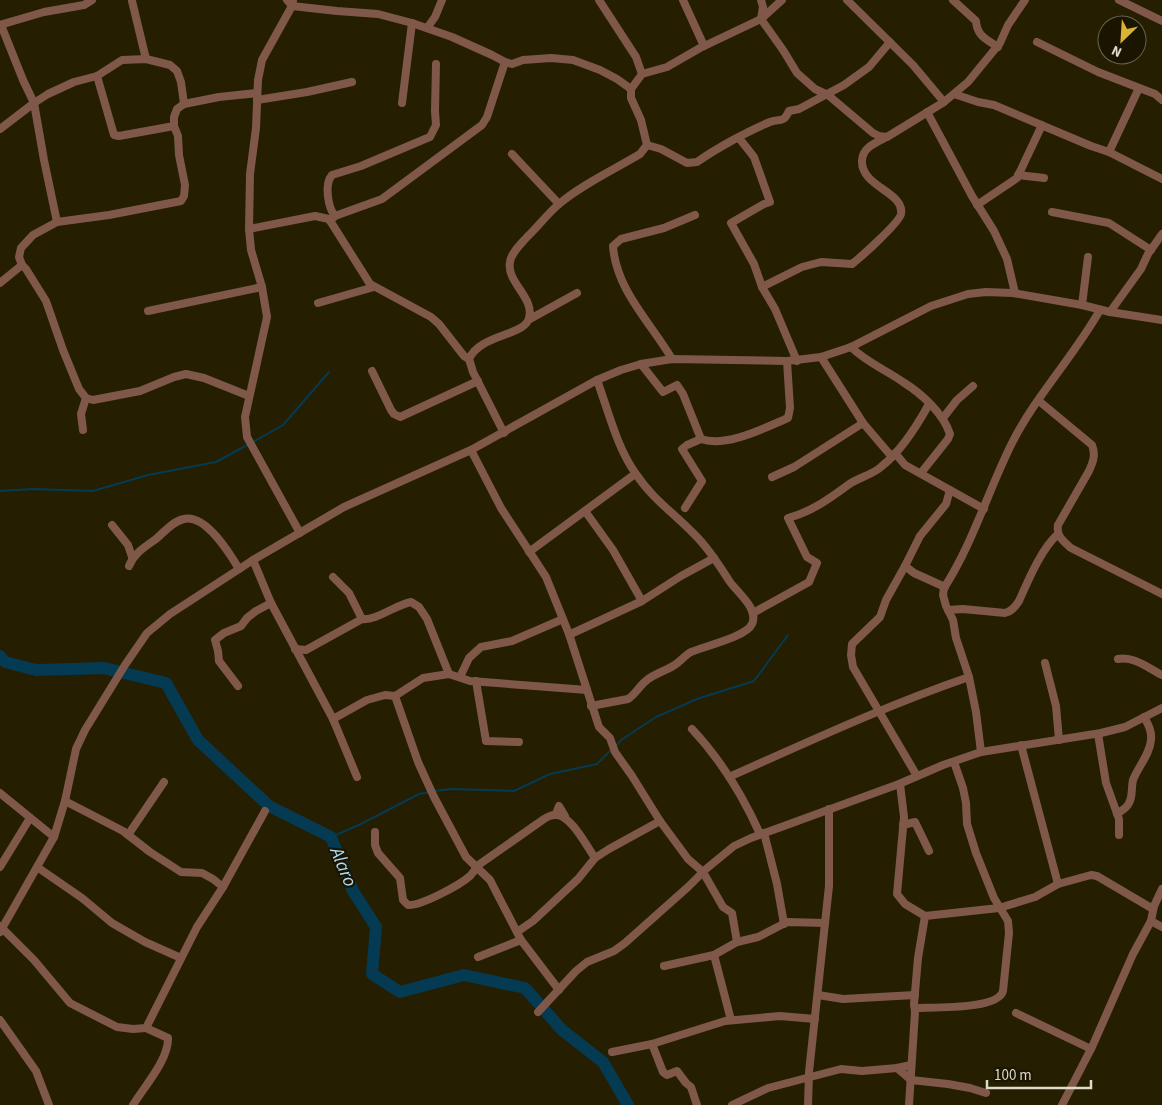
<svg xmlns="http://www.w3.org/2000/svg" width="1162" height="1105" viewBox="0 0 1162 1105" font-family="'Source Sans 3',sans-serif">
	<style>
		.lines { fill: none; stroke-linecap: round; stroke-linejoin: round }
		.stream { stroke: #053a53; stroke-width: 2 }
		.river { stroke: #053a53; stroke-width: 12 }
		.minor { stroke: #7f584a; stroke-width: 8 }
		.labels { text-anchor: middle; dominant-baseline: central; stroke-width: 4.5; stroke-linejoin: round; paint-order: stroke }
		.water-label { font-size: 19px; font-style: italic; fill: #b0dcf6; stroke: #1a1500 }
	</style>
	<rect width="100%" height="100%" fill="#251e00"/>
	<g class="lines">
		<g class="stream">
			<path d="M253 442 283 425 329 372"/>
			<path d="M0 491 33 489 93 491 148 475 216 462 249 444"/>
			<path d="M615 747 621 740 656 717 697 699 754 681 788 635"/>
			<path d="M435 791 451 789 514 791 550 774 597 764 611 750"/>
			<path d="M331 837 361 824 419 794 430 792"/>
		</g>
		<path class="river" d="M0 656 5 662 36 670 104 668 166 683 198 740 269 806 331 837 353 891 376 927 372 974 400 992 464 975 525 988 562 1030 603 1062 628 1105"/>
		<g class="minor">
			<path d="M287 0 292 6 337 11 378 14 412 23 452 37 492 55 505 62 512 64 523 60 551 58 573 60 600 70 617 79 631 89"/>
			<path d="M293 0 292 6 262 60 258 80 256 128 250 174 249 229 251 250 262 287 267 317 245 417 247 437 300 533"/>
			<path d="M683 0 704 46"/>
			<path d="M761 0 763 7 761 19 783 50 797 73 815 89 828 95 873 133 879 136 887 137 944 102 968 82 1000 43 1008 25 1025 0"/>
			<path d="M847 0 913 65 944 102"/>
			<path d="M953 0 976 21C977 36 986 39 998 47"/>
			<path d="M1119 0 1162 21"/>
			<path d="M132 1 146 59"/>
			<path d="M0 25 44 12 84 5 92 0"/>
			<path d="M1 25 23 80 34 103 44 160 57 222"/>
			<path d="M427 28 435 17 442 0"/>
			<path d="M1037 42 1098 72 1155 94 1162 100"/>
			<path d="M642 74 667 67 700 48 761 19 782 0"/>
			<path d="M97 76 114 135 119 136 174 126"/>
			<path d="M954 94 978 102 994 105 1091 146 1109 152 1162 179"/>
			<path d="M257 100 307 92 352 82"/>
			<path d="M402 103 412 23"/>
			<path d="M927 112 972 196 994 231 1007 259 1015 293"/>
			<path d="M0 129 34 103 48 94 74 82 97 76 122 60 146 59 170 65 177 71 181 82 184 104"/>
			<path d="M739 138 754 157 770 202 764 204 731 223 754 264 762 287 775 309 797 361"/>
			<path d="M647 145 661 149 687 163 697 162C717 148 748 131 770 122 780 118 783 124 789 111L799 109 844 85 869 67 890 42"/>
			<path d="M1109 152 1139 88"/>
			<path d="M512 154 559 204"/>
			<path d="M1018 175 1044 178"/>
			<path d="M977 205 1017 178 1042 125"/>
			<path d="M1052 212 1109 223 1151 250"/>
			<path d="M335 216C328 208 324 184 332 175L361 166 425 139 430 137 436 125 435 111 436 64"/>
			<path d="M330 221 335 216 382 199 482 125 487 117 505 62"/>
			<path d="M249 229 315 216 329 219 370 284 431 317 439 324 464 356 469 359"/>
			<path d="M0 283 22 265"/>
			<path d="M762 287 802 267 821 262 852 264C861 257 899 223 901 214 905 192 861 187 862 161 862 148 875 143 885 138"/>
			<path d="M318 303 374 287"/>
			<path d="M1082 305 1088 257"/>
			<path d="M148 311 262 287"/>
			<path d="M1110 312 1141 269 1148 254 1162 234"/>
			<path d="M530 319 577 293"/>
			<path d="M851 347C866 362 886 370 903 382 922 394 943 413 950 434L948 439 921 473"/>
			<path d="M821 357 863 423 892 457"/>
			<path d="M672 359C651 323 616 290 613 246L621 239 664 228 695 215"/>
			<path d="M641 364 663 392 677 385 683 394 701 439C726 448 764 428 788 418L790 408 787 361"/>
			<path d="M372 371 391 410 394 414 400 417 478 381"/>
			<path d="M249 396 204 378 186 374 174 377 140 391 93 400 86 398 79 389 63 350 46 301 26 269 22 265 19 257 21 248 33 235 57 222 109 215 181 201 184 196 185 185 179 155 178 136 174 126V117L177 109 184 104 219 97 257 93"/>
			<path d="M1039 401 1092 445C1096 455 1093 462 1089 471L1058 525C1056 536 1063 541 1071 548L1162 594"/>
			<path d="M943 418 957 400 973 386"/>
			<path d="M83 430 81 414 86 398"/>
			<path d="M504 433 473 372 469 359C480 334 525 336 529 318 535 298 506 282 510 262 511 253 521 244 527 237 538 227 547 214 559 204 581 185 615 169 640 154L647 145 641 120 631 98V89L642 74 636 57 599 0"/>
			<path d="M471 450 501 508 546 577 569 634 599 727 610 738 615 752 632 776 660 821 688 859 703 872 723 907 732 913 737 942"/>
			<path d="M895 453 905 465 984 509"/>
			<path d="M772 477 794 467 863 423"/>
			<path d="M685 508 702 481 682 449 687 445 701 439"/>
			<path d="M585 511 613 550 642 601"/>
			<path d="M112 525 128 545 132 557"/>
			<path d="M529 552 635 474"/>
			<path d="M253 560 271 603 333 719 367 700 385 695 395 696 423 678 449 674 470 681 587 690"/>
			<path d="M129 566C134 553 145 547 156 539 164 532 173 521 184 519 206 514 230 554 239 569"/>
			<path d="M905 566 886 600 880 617 852 644 851 655 853 667 917 776"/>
			<path d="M333 577 349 593 362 619"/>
			<path d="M945 587 914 573 905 566 920 536 946 504 950 490"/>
			<path d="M948 610 963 609 1005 613C1012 611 1015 607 1019 601 1028 581 1041 549 1058 534"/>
			<path d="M753 613 809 582 817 563 807 557 788 518C811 512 829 499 848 485 859 477 873 475 882 466 900 452 918 424 929 404"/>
			<path d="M569 634 573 633 642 601 681 576 714 558"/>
			<path d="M295 649 306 650 362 619C376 621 395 605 411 602L419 607 427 619 449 674"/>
			<path d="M1118 659C1134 656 1148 668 1162 675"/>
			<path d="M1045 663 1056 706 1059 740"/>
			<path d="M460 677 469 658 481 647 512 641 563 619"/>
			<path d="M476 681 486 741 519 742"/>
			<path d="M238 686 219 661 218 651 215 640 224 633 241 626 247 618 256 611 271 603"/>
			<path d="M395 696 418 762 434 797 466 857 490 880 521 940 559 990"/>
			<path d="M591 706 628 699C636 694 639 686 647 680 654 674 665 671 673 666 680 662 685 655 691 652 705 646 746 637 752 624 759 609 738 593 730 582 719 565 707 546 691 531 672 512 651 497 636 474 617 448 608 410 597 380"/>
			<path d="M333 719 357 777"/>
			<path d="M692 729C721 760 743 796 760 834"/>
			<path d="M1098 734 1106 783 1119 819V835"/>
			<path d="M1021 745 1058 884"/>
			<path d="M981 752 976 712 969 677 956 638 953 620 946 606 943 595 944 588C973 543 988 491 1012 443 1035 397 1074 356 1100 310"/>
			<path d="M729 777C808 742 887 705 969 677"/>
			<path d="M900 784 904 817 897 894 905 904 925 916 999 908 1035 897 1058 884 1091 875 1097 876 1153 909"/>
			<path d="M0 793 54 837"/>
			<path d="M65 801 123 831 150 852 181 872 202 873 213 879 223 887"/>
			<path d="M556 814 559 806 565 816"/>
			<path d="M1117 814C1121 811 1127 808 1129 803 1133 796 1131 788 1133 780 1138 767 1150 754 1151 740 1152 731 1148 724 1144 717"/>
			<path d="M903 825 915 822 929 851"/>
			<path d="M375 832V845L378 853 400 878 403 900 408 905C421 906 460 885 470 876 473 873 475 870 477 866L544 819C547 817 552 815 555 815 570 813 587 847 595 858"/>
			<path d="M764 833 777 884 784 924"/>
			<path d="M128 835 164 782"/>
			<path d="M0 867 30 818"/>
			<path d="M37 867 82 898 112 923 145 942 181 958"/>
			<path d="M1151 921 1162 927"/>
			<path d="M0 926 34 960 70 1003 117 1027 133 1029 146 1028 197 927 223 887 265 811"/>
			<path d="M0 932 54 837 65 801 76 749 85 730 125 665 147 633 170 614 253 560 344 507 471 450 597 380 621 370 641 364 672 359 787 361 821 357 851 347 931 306 968 294 986 292 1013 293 1082 305 1110 312 1162 320"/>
			<path d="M517 932 533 921 578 879 595 858 609 849 660 821"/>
			<path d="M478 957 521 940"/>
			<path d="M664 966 714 955"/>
			<path d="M818 995 843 999 915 995"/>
			<path d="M915 1008C932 1007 998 1010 1003 991L1009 933 1008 921 994 898 976 853 967 824 966 803 963 788 954 762"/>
			<path d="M538 1012 576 971 587 962 614 951 625 943 688 887 706 869 734 846 751 838 899 784 943 765 981 752 1101 733 1125 727 1162 708"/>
			<path d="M1016 1013 1091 1049"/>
			<path d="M0 1020 36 1071 49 1105"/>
			<path d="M731 1020 714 955 737 942 758 937 787 922 825 923"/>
			<path d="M652 1044 663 1072 667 1075 677 1071 686 1083 691 1087 697 1105"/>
			<path d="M612 1052 652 1044 725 1021 780 1016 815 1019"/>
			<path d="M897 1068 911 1080 948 1084 970 1088 986 1093"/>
			<path d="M133 1105C144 1087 169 1059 168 1038L146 1028"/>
			<path d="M732 1105 768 1088 841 1069 862 1071 897 1068 911 1065"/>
			<path d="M808 1105 809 1072 829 886V809"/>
			<path d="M909 1105 915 1012 914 1004 918 958 925 916"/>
			<path d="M1062 1105 1092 1047 1133 954 1151 921 1154 906 1162 889"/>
		</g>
	</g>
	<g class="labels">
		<g class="water-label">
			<text transform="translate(343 867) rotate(67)">Alaro</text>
		</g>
	</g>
	<g transform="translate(1122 40) rotate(205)"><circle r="24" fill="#1a1500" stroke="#696450"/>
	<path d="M0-4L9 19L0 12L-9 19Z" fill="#dab333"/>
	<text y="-8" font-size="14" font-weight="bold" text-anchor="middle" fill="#dfdbc9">N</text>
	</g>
	<path d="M987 1080v8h104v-8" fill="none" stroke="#dfdbc9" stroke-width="2.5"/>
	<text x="994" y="1080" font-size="15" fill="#dfdbc9" stroke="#1a1500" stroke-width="4" paint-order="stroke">100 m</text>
</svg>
